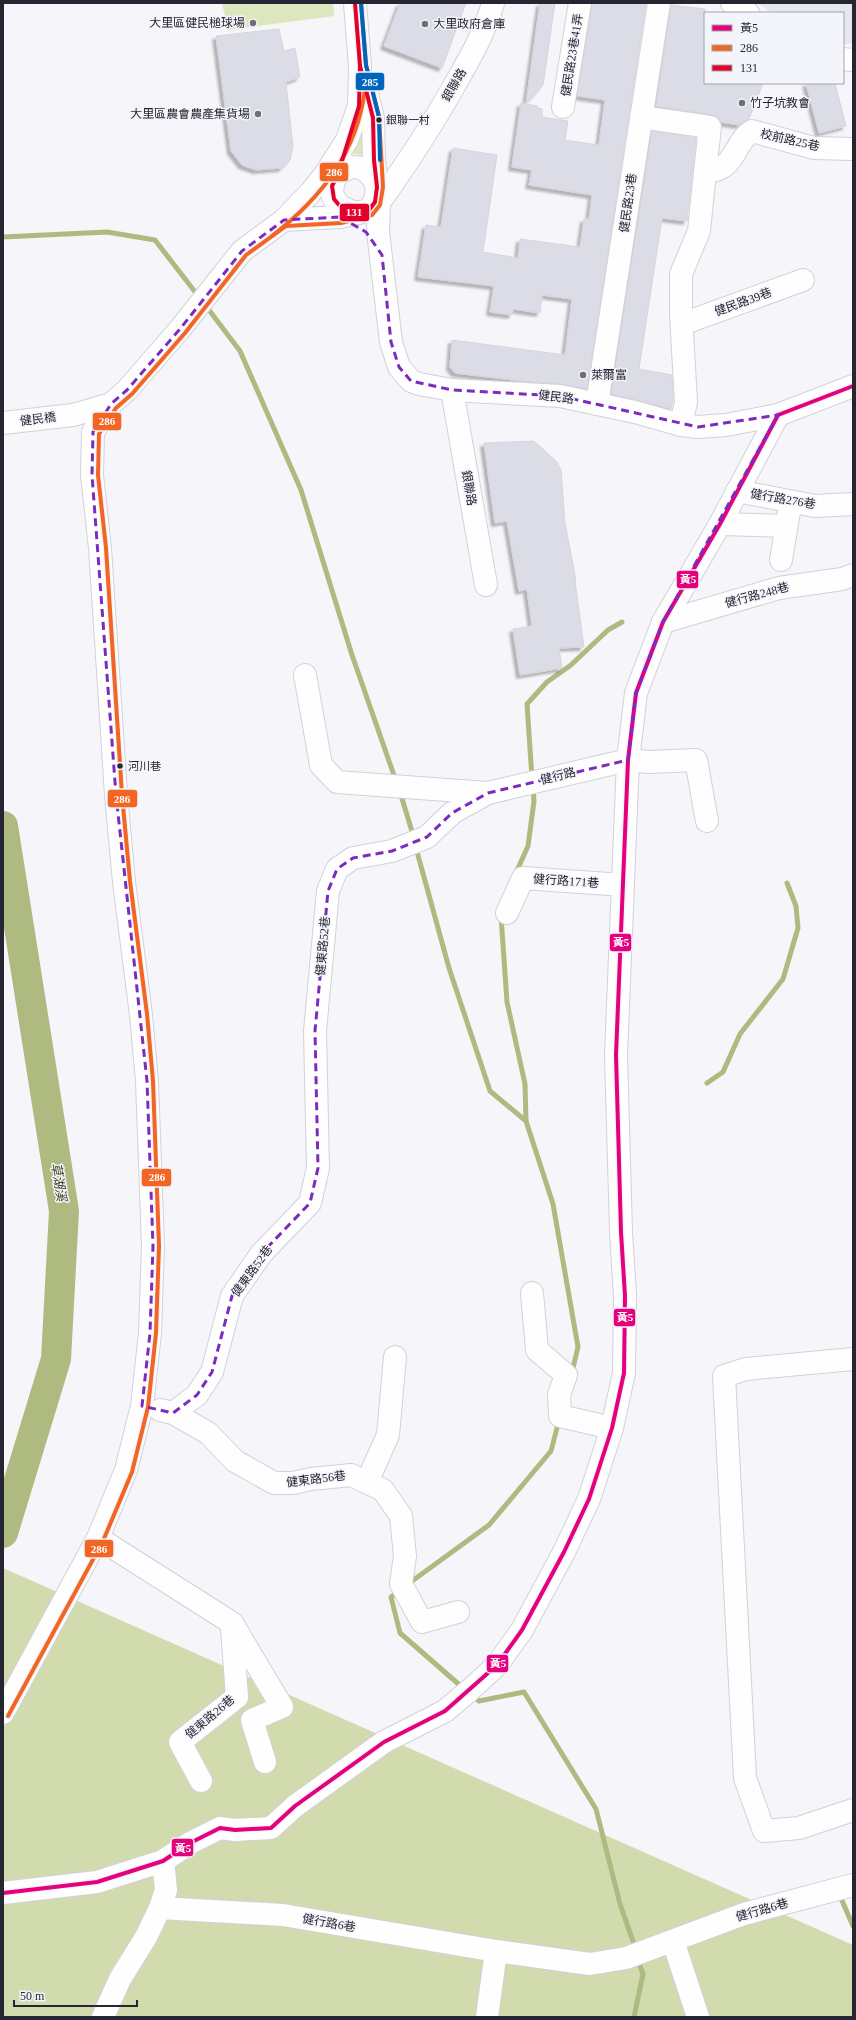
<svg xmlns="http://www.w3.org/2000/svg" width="856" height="2020" viewBox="0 0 856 2020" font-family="'Times New Roman','Noto Sans TC',serif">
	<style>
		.built { fill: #e6e6f1 }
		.green { fill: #dde7be }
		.forest { fill: #d1dbae }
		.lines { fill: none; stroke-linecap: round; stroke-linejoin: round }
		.stream { stroke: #afba81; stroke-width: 5 }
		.river { stroke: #afba81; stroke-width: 30 }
		.building { fill: #dcdce6; stroke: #d5d5dd; filter: url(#shadow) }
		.minor-casing { stroke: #d1d1d9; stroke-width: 24 }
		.minor { stroke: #fefefe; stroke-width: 22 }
		.bus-1-casing { stroke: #f4f4fb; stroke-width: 7 }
		.bus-2-casing { stroke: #f4f4fb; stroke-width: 7 }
		.bus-3-casing { stroke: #f4f4fb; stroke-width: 7 }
		.bus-4-casing { stroke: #f4f4fb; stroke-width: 7 }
		.bus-1 { stroke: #e5007d; stroke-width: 4 }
		.bus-2 { stroke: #f26522; stroke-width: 4 }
		.bus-3 { stroke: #e4002b; stroke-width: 4 }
		.bus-4 { stroke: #0065bd; stroke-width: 4 }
		.marked { fill: none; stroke: #7b2cbf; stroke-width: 3; stroke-dasharray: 8 5; stroke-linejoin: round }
		.poi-dot { fill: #6e6e78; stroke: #f4f4fb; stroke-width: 1.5 }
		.bus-dot { fill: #262632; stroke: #f4f4fb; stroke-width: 1.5 }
		.labels { text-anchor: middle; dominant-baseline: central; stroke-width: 3; stroke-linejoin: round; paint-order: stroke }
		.bus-label { font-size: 11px; fill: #262632; stroke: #f4f4fb; text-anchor: start }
		.poi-label { font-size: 12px; fill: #262632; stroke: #f4f4fb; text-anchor: start }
		.street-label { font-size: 12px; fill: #262632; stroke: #f4f4fb }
		.water-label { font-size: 13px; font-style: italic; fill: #373e1a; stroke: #f4f4fb }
		.line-badge { stroke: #f4f4fb; stroke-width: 1.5 }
		.badge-label { font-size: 11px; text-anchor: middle; font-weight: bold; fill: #fff }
	</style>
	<defs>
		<filter id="shadow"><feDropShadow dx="-3.5" dy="3.5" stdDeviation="1" flood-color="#0004"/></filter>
	</defs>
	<rect width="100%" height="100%" fill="#f5f5fa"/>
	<path class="built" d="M757 3H853V44H843V13H772Z"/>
	<g class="green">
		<path d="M222 3H333L334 16 228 30Z"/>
		<path d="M364 113 365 156 347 152Z"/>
	</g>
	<path class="forest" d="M3 1568 853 1945V2017H3Z"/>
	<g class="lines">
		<g class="stream">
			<path d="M3 237 107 232 155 240 199 297"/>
			<path d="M206 306 240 351 301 490 352 655 396 781"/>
			<path d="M532 778 527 704 547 682 571 665 608 630 622 622"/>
			<path d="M400 792 414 838"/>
			<path d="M416 848 449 968 490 1091 526 1121 553 1204 578 1347 572 1372"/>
			<path d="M515 875 528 846 534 801 533 788"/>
			<path d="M501 916 507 1002 525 1084 526 1121"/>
			<path d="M707 1083 723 1072 740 1034 783 979 798 928 796 906 787 883"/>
			<path d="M408 1584 489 1525 551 1451 559 1420"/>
			<path d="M399 1591 391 1597 400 1633 463 1688"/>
			<path d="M473 1696 479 1701 524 1692 596 1809 620 1904 636 1950"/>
			<path d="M840 1896 853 1926"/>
			<path d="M634 2017 643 1974 638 1960"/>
		</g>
		<path class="river" d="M3 826 64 1211 56 1359 3 1533"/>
	</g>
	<g class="building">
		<path d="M400 3H466L442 68 384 46Z"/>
		<path d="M540 3H555L543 85 526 104Z"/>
		<path d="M592 3H646L587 389 561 384 522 381 455 373 450 367 452 340 565 355 572 299 542 295 540 313 513 309 512 315 490 312 494 286 418 277 426 225 441 227 453 148 497 155 483 252 518 258 520 239 580 247 584 219H589L592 195 529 185 532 170 512 167 521 103 538 106 537 108 542 109V117L568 121 565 140 599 145 605 100 577 96Z"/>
		<path d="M671 5 705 9V83H763L749 119 739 125 721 122 717 117 712 115 656 106Z"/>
		<path d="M279 29 284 51 295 48 300 77 286 82 293 147 290 160 282 168 256 170 242 165 231 151 216 36Z"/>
		<path d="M806 83H835L846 126 819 133Z"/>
		<path d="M652 131 696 138 687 221 662 218 639 369 672 375 673 400 671 409 611 394Z"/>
		<path d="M534 441 557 462 561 470 565 523 576 580 575 581 584 647 559 648 562 668 520 675 513 629 532 626 527 589 519 591 507 521 495 523 484 443Z"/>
	</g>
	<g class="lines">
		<g class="minor-casing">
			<g id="minor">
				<path d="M732 3 748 13"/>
				<path d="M843 59 853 60"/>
				<path d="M365 86 373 118 374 160 379 203 378 232 391 342 399 367 411 381 419 384 452 390 560 396 635 412 681 425 698 427 726 425 778 415 853 386"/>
				<path d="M563 107 580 3"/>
				<path d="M641 117 710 127 705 172"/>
				<path d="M342 161C339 169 335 177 333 185 328 202 346 211 359 213"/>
				<path d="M379 203C406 165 431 127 454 86 469 60 485 32 493 3"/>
				<path d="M284 220 340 217 369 210C374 203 378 195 376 186 373 174 361 164 349 168 345 170 341 172 338 174"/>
				<path d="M682 324 803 280"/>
				<path d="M452 390 486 585"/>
				<path d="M597 404 659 3"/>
				<path d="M3 423 73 415 111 404"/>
				<path d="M681 425 686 402 681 315V274L699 231 705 172C710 171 717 171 721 168 735 161 738 139 752 131L814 148 853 149"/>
				<path d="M737 491 815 506 853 504"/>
				<path d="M720 524 786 526"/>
				<path d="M781 560 789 512"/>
				<path d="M663 622 779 588 842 579 853 575"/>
				<path d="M305 675 321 765 337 782 488 793"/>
				<path d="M507 913 523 878 623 885"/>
				<path d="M532 1293 537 1350 566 1375 559 1395 560 1416 612 1428"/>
				<path d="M853 1359 746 1369 724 1376 745 1778 764 1831 799 1828 853 1810"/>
				<path d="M160 1410 173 1413 208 1433 235 1461 274 1483H293L311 1479 351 1475 383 1490 401 1516 405 1556 401 1584 422 1622 458 1612"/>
				<path d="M173 1413 197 1395 212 1372 232 1296 261 1254 310 1203 318 1168 315 1031 328 891 337 869 353 858 392 851 427 837 452 813 488 793 628 760 649 762 696 760 707 821"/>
				<path d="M367 1482 388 1435 395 1357"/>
				<path d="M98 1538 232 1623 282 1707 252 1720 265 1762"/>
				<path d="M3 1713 98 1538 126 1470 142 1406 150 1333 153 1246 147 1081 141 1015 124 882 116 795 100 548 92 475 93 432 111 404 127 390 180 329 242 251 284 220 310 193 326 173 347 140 359 106 360 66 355 3"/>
				<path d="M201 1781 180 1742 237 1697 232 1628"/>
				<path d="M3 1893 97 1882 163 1861 190 1843 220 1828 235 1830 271 1828 295 1806 384 1742 445 1711 470 1690 497 1665 522 1630 564 1552 589 1499 612 1428 624 1373 625 1296 621 1232 616 1055 628 760 636 693 663 622 720 524 778 415"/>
				<path d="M160 1908 283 1915 496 1951 590 1964 626 1958 744 1914 853 1885"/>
				<path d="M673 1941 698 2017"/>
				<path d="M103 2017 120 1979 146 1937 160 1908 166 1890 163 1861"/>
				<path d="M487 2017 496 1951"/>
			</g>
		</g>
		<use href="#minor" class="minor"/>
		<g class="bus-1-casing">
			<g id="bus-1">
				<path d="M778 415 853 386"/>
				<path d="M3 1893 97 1882 163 1861 190 1843 220 1828 235 1830 271 1828 295 1806 384 1742 445 1711 497 1665 522 1630 564 1552 589 1499 612 1428 624 1373 625 1296 621 1232 616 1055 628 760 636 693 663 622 720 524 778 415"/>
			</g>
		</g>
		<g class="bus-2-casing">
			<g id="bus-2">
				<path d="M272 236C322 197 357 153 365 89"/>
				<path d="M8 1716 103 1541 132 1472 148 1407 156 1333 159 1246 153 1081 147 1014 130 881 122 795 106 548 98 475 99 434 116 408 132 394 185 333 246 255 286 226 341 223 372 215 380 205 383 187 379 117 366 65 361 3"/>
			</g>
		</g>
		<g class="bus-3-casing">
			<g id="bus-3">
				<path d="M355 3 360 66"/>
				<path d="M360 66 373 118 374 160 377 187 375 202 369 210 359 213 351 212 339 205 334 199 332 186 338 174 359 106Z"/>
			</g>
		</g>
		<g class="bus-4-casing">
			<path id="bus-4" d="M361 3 366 65 379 117 380 160"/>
		</g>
		<use href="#bus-1" class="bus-1"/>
		<use href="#bus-2" class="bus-2"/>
		<use href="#bus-3" class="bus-3"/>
		<use href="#bus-4" class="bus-4"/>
	</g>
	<path class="marked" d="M340 217 366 232 382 255 391 342 399 367 411 381 452 390 560 396 698 427 778 415 663 622 636 693 628 760 488 793 452 813 427 837 392 851 353 858 337 869 328 891 315 1031 318 1168 310 1203 261 1254 232 1296 212 1372 197 1395 173 1413 142 1406 150 1333 153 1246 147 1081 116 795 92 475 93 432 111 404 127 390 180 329 242 251 284 220Z"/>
	<g class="poi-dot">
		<circle cx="253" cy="23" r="4"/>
		<circle cx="425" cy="24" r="4"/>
		<circle cx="742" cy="103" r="4"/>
		<circle cx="258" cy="114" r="4"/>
		<circle cx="583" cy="375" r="4"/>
	</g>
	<g class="bus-dot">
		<circle cx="379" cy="120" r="3.5"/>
		<circle cx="120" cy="766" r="3.5"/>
	</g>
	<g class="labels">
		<g class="bus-label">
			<text x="386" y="120">銀聯一村</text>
			<text x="128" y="766">河川巷</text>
		</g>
		<g class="poi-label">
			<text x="245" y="23" text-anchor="end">大里區健民槌球場</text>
			<text x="433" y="24">大里政府倉庫</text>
			<text x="750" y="103">竹子坑教會</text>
			<text x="250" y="114" text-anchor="end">大里區農會農產集貨場</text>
			<text x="591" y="375">萊爾富</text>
		</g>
		<g class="street-label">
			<text transform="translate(572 55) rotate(-81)">健民路23巷41弄</text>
			<text transform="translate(454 85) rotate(-60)">銀聯路</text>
			<text transform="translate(790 140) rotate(13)">校前路25巷</text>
			<text transform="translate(628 203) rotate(-82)">健民路23巷</text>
			<text transform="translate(743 302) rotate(-20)">健民路39巷</text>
			<text transform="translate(556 397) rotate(7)">健民路</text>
			<text transform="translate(38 419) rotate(-7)">健民橋</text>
			<text transform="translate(469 488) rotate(80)">銀聯路</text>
			<text transform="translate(783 499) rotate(10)">健行路276巷</text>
			<text transform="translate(757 595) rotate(-15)">健行路248巷</text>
			<text transform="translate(558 776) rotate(-14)">健行路</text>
			<text transform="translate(566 881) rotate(4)">健行路171巷</text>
			<text transform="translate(323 946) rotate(-85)">健東路52巷</text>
			<text transform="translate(252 1271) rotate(-54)">健東路52巷</text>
			<text transform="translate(316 1479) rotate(-7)">健東路56巷</text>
			<text transform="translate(210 1717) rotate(-40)">健東路26巷</text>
			<text transform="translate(762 1910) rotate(-16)">健行路6巷</text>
			<text transform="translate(329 1923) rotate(10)">健行路6巷</text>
		</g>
		<g class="water-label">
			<text transform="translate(59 1182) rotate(81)">草湖溪</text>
		</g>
	</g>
	<g class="line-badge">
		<rect x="355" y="72" width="30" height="19" rx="4" fill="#0065bd"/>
		<rect x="319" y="162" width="30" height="20" rx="4" fill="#f26522"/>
		<rect x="339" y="203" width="31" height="19" rx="4" fill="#e4002b"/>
		<rect x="92" y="412" width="30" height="19" rx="4" fill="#f26522"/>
		<rect x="676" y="570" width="23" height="19" rx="4" fill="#e5007d"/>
		<rect x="107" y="789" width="31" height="19" rx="4" fill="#f26522"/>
		<rect x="609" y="933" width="23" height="19" rx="4" fill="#e5007d"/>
		<rect x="141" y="1168" width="31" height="19" rx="4" fill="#f26522"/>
		<rect x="613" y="1308" width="23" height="19" rx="4" fill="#e5007d"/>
		<rect x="84" y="1539" width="30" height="19" rx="4" fill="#f26522"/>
		<rect x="486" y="1654" width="23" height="19" rx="4" fill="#e5007d"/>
		<rect x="171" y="1838" width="23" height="19" rx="4" fill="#e5007d"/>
	</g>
	<g class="badge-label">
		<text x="370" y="86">285</text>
		<text x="334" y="176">286</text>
		<text x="354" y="216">131</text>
		<text x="107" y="425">286</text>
		<text x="688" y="583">黃5</text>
		<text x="122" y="803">286</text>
		<text x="621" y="946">黃5</text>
		<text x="157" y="1181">286</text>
		<text x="625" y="1321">黃5</text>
		<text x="99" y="1553">286</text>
		<text x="498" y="1667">黃5</text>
		<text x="183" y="1852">黃5</text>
	</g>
	<rect width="856" height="2020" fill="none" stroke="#262632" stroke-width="8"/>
	<rect x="704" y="12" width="140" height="72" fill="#f4f4fb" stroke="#a2a2ab"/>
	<rect x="712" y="25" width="20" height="6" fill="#e5007d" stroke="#a2a2ab"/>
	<text x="740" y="32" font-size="12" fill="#262632">黃5</text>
	<rect x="712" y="45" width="20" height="6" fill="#f26522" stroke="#a2a2ab"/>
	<text x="740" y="52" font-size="12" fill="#262632">286</text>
	<rect x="712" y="65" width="20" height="6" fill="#e4002b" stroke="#a2a2ab"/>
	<text x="740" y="72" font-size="12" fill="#262632">131</text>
	<path d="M14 2000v6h123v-6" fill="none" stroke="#262632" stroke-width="2"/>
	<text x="20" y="2000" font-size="12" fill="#262632" stroke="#f4f4fb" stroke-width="3" paint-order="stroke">50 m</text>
</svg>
